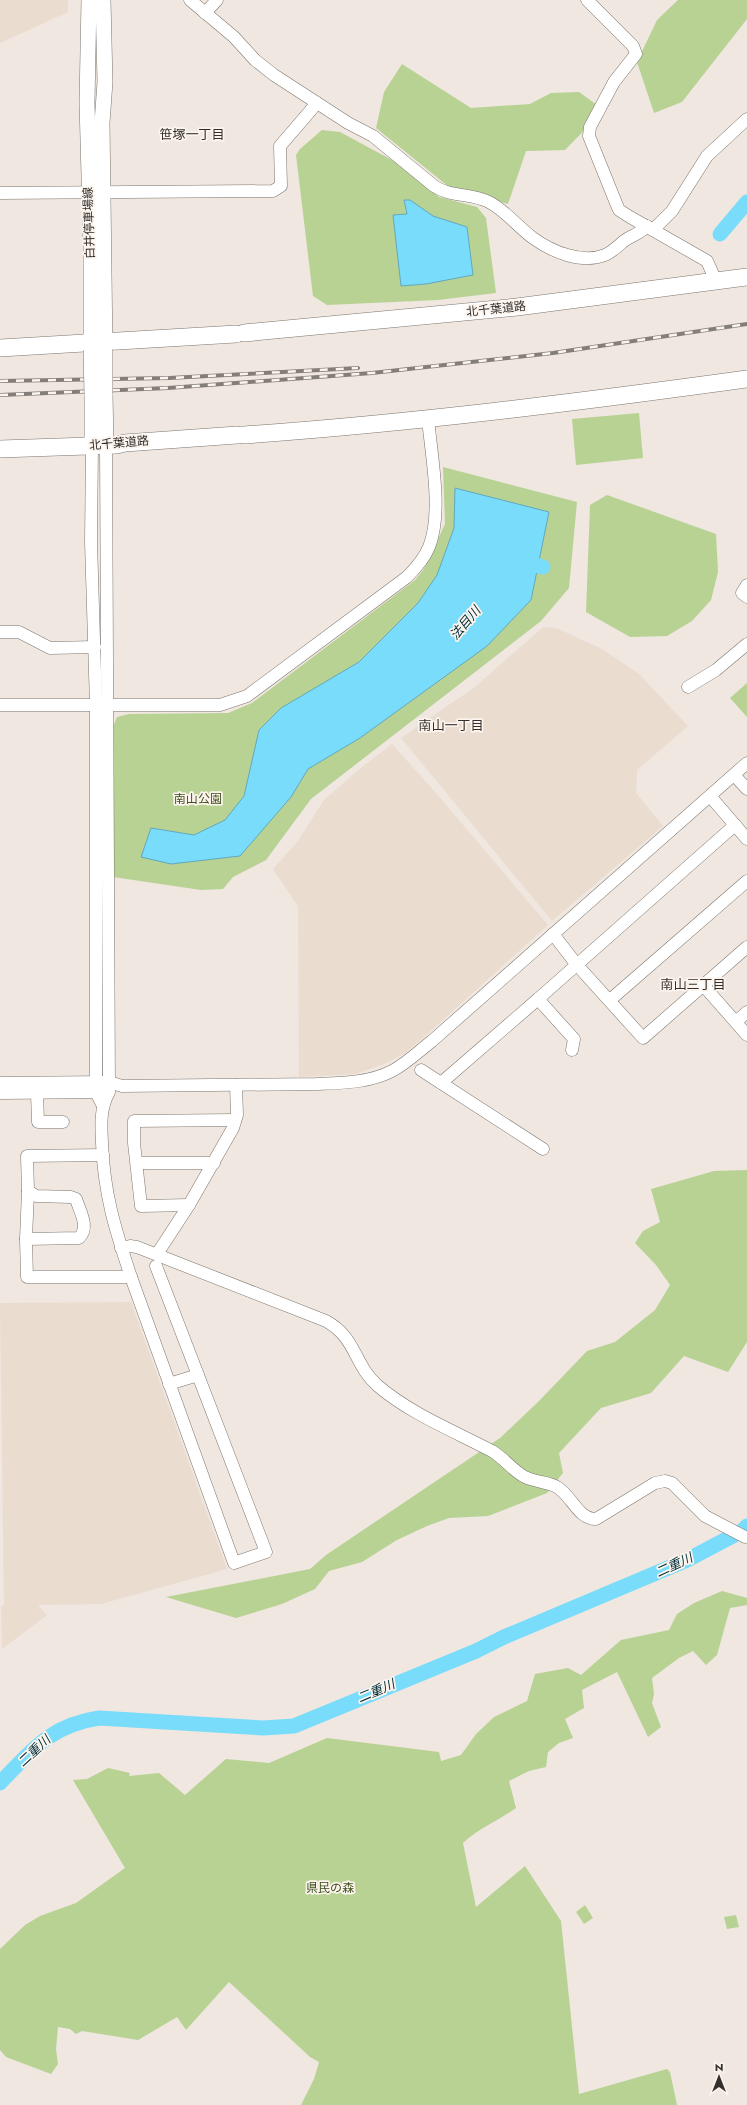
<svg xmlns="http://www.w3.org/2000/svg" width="747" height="2105" viewBox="0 0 747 2105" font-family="Jost,'Noto Sans JP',sans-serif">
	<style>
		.built { fill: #eadccf }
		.green { fill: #b8d294 }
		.water { fill: #78dcfa; stroke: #63a8bc }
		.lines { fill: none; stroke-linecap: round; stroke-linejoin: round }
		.river { stroke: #78dcfa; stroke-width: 15 }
		.minor-casing { stroke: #7c756e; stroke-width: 13 }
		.major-casing { stroke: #7c756e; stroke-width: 16 }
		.highway-casing { stroke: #7c756e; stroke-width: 18 }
		.minor { stroke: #fff; stroke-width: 12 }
		.major { stroke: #fff; stroke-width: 15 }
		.highway { stroke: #fff; stroke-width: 17 }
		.rail-casing { stroke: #847e7a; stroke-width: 4 }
		.rail { stroke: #fcf4ed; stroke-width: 2.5; stroke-dasharray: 8; stroke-linecap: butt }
		.major-bridge-casing { stroke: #7c756e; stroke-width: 16; stroke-linecap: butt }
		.major-bridge { stroke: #fff; stroke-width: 15 }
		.labels { text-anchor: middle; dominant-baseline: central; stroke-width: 3.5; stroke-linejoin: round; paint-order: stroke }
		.street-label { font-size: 12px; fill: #322f2c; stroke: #fcf4ed }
		.park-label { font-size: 12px; fill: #3c4f1b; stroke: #fcf4ed }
		.neighbourhood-label { font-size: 13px; fill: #322f2c; stroke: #fcf4ed }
		.water-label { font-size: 13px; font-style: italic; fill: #002f3b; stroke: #fcf4ed }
	</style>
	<rect width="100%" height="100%" fill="#efe7e0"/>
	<g class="built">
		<path d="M0 0H68V12L0 43Z"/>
		<path d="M543 627 556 628 602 649 639 674 688 726 637 770 636 793 663 826 552 921 401 738 475 687Z"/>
		<path d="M392 744 436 793 548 925 414 1046 402 1055 384 1064 355 1074 299 1077 298 906 273 869 298 841 324 800 361 768Z"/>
		<path d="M131 1302 227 1569 101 1604 38 1605 47 1615 2 1649 1 1606 4 1605 0 1303Z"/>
	</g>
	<g class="green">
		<path d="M678 0H747V19L682 102 654 113 637 62 657 20Z"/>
		<path d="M402 64 471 108 530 104 551 93 579 92 604 110 565 150 526 151 508 204 449 187 376 128 384 92Z"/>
		<path d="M322 130 340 132 403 166 439 197 477 207 486 218 496 293 438 300 327 305 313 296 296 155 300 149Z"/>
		<path d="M639 413 643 458 576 465 572 419Z"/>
		<path d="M443 467 577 502 569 588 541 621 311 799 266 860 233 877 223 889 201 890 113 877V727L117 717 129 714 228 713 252 703 415 580 424 569 445 524Z"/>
		<path d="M607 495 716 534 718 572 711 600 692 621 667 636 630 637 586 612 590 505Z"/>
		<path d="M747 683V717L730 698Z"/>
		<path d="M747 1170V1342L728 1372 684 1356 651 1393 601 1408 559 1453 563 1473 547 1493 488 1516 449 1518 427 1526 397 1540 362 1562 329 1571 315 1589 282 1604 236 1618 166 1597 310 1569 326 1555 500 1438 539 1401 587 1351 615 1342 655 1310 670 1285 656 1265 635 1243 643 1231 660 1222 651 1189 714 1171Z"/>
		<path d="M722 1591 747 1598V1605L730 1608 717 1655 706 1665 693 1651 679 1658 652 1678 654 1694 652 1703 661 1727 648 1737 617 1672 582 1690 584 1708 565 1719 573 1738 559 1743 548 1752 546 1767 529 1771 509 1781 516 1808C498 1821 479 1828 463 1843L476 1907 525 1866 561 1921 579 2094 667 2069 670 2072 677 2105H301L314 2079 319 2062 310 2057 229 1982 186 2030 177 2017 138 2040 82 2031 76 2034 70 2029 58 2027 56 2049 58 2064 51 2074 6 2057 0 2050V1949L25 1925 40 1916 76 1903 125 1868 73 1780 87 1779 108 1768 130 1773 129 1776 159 1773 185 1795 226 1759 269 1763 327 1738 439 1752 441 1761 461 1755 476 1734 494 1717 527 1701 535 1674 568 1668 581 1675 621 1640 669 1630 677 1614 694 1603Z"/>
		<path d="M585 1905 593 1918 584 1924 576 1912Z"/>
		<path d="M736 1915 739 1927 727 1929 724 1917Z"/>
	</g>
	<g class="water">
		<path d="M404 200H410L433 216 467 227 473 275 426 284 401 286 393 215 407 214Z"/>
		<path d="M455 488 549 512 531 600 487 646 360 738 308 769 291 797 240 856 171 864 141 857 151 828 194 835 225 820 244 796 259 730 281 708 359 662 418 603 437 575 454 528Z"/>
	</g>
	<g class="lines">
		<g class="river">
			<path d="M720 234 747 202"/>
			<path d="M518 560 543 567"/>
			<path d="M0 1783C32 1750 51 1725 99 1718L263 1728 294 1726 476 1651 504 1637 687 1560 742 1531 747 1526"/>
		</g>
		<g class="minor-casing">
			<g id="minor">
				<path d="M190 0 234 37 255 60 274 75 348 123 373 136 434 186C450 197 471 193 489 202 506 211 518 227 533 238 552 252 582 264 605 255 612 252 618 246 624 241 632 235 640 234 647 226"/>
				<path d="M587 0 633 46 636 54 614 82 590 127 589 136 616 203 619 210 630 217 707 261 716 281"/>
				<path d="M205 13 217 0"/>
				<path d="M0 193 273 191 281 186 280 146 317 103"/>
				<path d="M653 230 672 211 707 156 747 119"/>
				<path d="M106 445 109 1092C100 1108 101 1125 102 1143 104 1194 115 1229 131 1277L234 1563 266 1552 156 1266"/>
				<path d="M92 446 91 542 96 705V1092L102 1104"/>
				<path d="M747 585 742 593 747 597"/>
				<path d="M0 632H19L50 648 95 647"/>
				<path d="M688 687 716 670 747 644"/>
				<path d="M0 705H220L247 696 407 577C416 568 424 559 429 547 443 512 431 455 428 418"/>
				<path d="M734 775 747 789"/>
				<path d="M710 796 747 839"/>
				<path d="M553 934 577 965 643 1038 747 947"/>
				<path d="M703 985 747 1035"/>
				<path d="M610 1000 747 881"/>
				<path d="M736 1022 747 1012"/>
				<path d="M572 1050 574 1039 538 999 735 825"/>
				<path d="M421 1070 543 1149"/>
				<path d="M0 1083 109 1082 122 1086 316 1084C341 1083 369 1083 392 1071 407 1063 419 1051 432 1041L747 763"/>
				<path d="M441 1083 538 999"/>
				<path d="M0 1093 104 1092"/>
				<path d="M37 1093 38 1122H63"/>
				<path d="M137 1163H214"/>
				<path d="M28 1191 26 1239 27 1277H131"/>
				<path d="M189 1205 141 1206 134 1143V1121L235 1120"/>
				<path d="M26 1239 79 1238C90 1227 80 1212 76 1199L71 1197 36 1196 28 1191 27 1156 103 1155"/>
				<path d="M121 1248 130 1246 137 1247 326 1321C357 1338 353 1364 378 1386 411 1414 454 1431 492 1451 504 1458 513 1471 525 1477 535 1482 548 1482 557 1487 572 1496 578 1519 596 1519L655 1483 665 1481 672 1483 705 1516 745 1537"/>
				<path d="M157 1254 189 1205 233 1128 237 1115 236 1085"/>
				<path d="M169 1384 198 1375"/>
			</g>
		</g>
		<g class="major-casing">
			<g id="major">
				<path d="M89 0 87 103 91 247V350"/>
				<path d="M103 0 105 82 102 123 105 349"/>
				<path d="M105 394 106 445"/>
				<path d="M92 395V446"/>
			</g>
		</g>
		<g class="highway-casing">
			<g id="highway">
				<path d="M244 333 517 307 747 277"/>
				<path d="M0 348 236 334"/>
				<path d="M244 435C413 423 580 402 747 379"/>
				<path d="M0 449 117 445 125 443 237 435"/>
			</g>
		</g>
		<use href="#minor" class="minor"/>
		<use href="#major" class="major"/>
		<use href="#highway" class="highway"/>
		<g class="rail-casing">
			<g id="rail">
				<path d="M0 381 169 378 358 368"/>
				<path d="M0 395 168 388 372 373 553 353 747 324"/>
			</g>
		</g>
		<use href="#rail" class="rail"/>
		<g class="major-bridge-casing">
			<g id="major-bridge">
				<path d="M105 349V394"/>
				<path d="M91 350 92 395"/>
			</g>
		</g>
		<use href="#major-bridge" class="major-bridge"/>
	</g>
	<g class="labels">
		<g class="street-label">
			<text transform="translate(89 223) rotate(-92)">白井停車場線</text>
			<text transform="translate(496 309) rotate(-6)">北千葉道路</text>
			<text transform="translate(119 443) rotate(-5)">北千葉道路</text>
		</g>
		<g class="park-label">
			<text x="198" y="799">南山公園</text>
			<text x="330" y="1888">県民の森</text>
		</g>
		<g class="neighbourhood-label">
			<text x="192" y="134">笹塚一丁目</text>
			<text x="451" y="725">南山一丁目</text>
			<text x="693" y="984">南山三丁目</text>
		</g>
		<g class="water-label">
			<text transform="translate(465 623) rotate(-50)">法目川</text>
			<text transform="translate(674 1565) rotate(-25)">二重川</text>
			<text transform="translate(376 1691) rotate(-23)">二重川</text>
			<text transform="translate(34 1751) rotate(-43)">二重川</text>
		</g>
	</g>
	<g transform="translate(719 2077)" stroke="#fcf4ed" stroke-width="3" paint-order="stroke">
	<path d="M0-3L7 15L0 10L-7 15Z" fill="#322f2c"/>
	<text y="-6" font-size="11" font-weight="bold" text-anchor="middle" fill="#322f2c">N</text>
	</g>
</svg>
